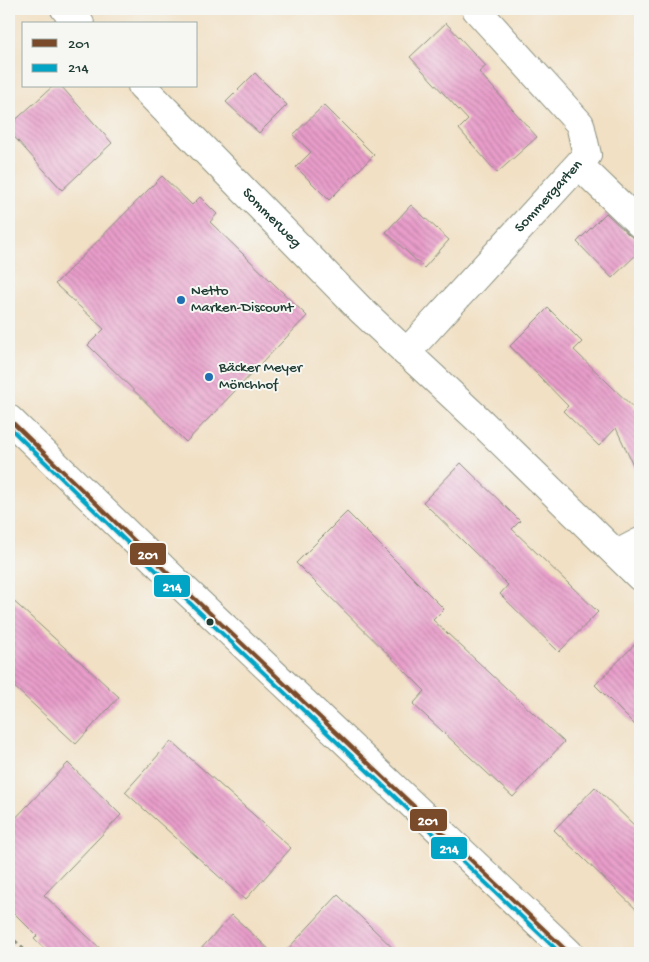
<svg xmlns="http://www.w3.org/2000/svg" width="649" height="962" viewBox="0 0 649 962" font-family="'Gochi Hand',sans-serif">
	<style>
		.building { fill: url(#building-back-hatch) }
		.lines { fill: none; stroke-linecap: round; stroke-linejoin: round }
		.minor-casing { stroke: #888e7c; stroke-width: 30 }
		.major-casing { stroke: #888e7c; stroke-width: 30 }
		.path { stroke: #888e7c; stroke-width: 3; stroke-dasharray: 4 4; stroke-linecap: butt }
		.minor { stroke: #fff; stroke-width: 28 }
		.major { stroke: #fff; stroke-width: 28 }
		.bus-1-casing { stroke: #f6f6f2; stroke-width: 8 }
		.bus-2-casing { stroke: #f6f6f2; stroke-width: 8 }
		.bus-1 { stroke: #7a4b2a; stroke-width: 4 }
		.bus-2 { stroke: #02a4c6; stroke-width: 4 }
		.poi-dot { fill: #1f6fb2; stroke: #f6f6f2; stroke-width: 2 }
		.bus-dot { fill: #1f3d34; stroke: #f6f6f2; stroke-width: 2 }
		.labels { text-anchor: middle; dominant-baseline: central; stroke-width: 4; stroke-linejoin: round; paint-order: stroke }
		.street-label { font-size: 15px; fill: #1f3d34; stroke: #f6f6f2 }
		.poi-label { font-size: 15px; fill: #1f3d34; stroke: #f6f6f2; text-anchor: start }
		.line-badge { stroke: #f6f6f2; stroke-width: 2 }
		.badge-label { font-size: 14px; text-anchor: middle; font-weight: bold; fill: #fff }
	</style>
	<defs>
		<pattern id="building-back-hatch" width="6" height="6" patternUnits="userSpaceOnUse" patternTransform="scale(1.25)"><rect width="6" height="6" fill="#e99dca"/><path d="M-1 5l2 2M0 0l6 6M5-1l2 2" fill="none" stroke="#bc81a5"/></pattern>
	</defs>
	<rect width="100%" height="100%" fill="#f6f6f2"/>
	<filter id="ink" filterUnits="userSpaceOnUse"><feTurbulence type="fractalNoise" baseFrequency=".02" numOctaves="2"/><feDisplacementMap in="SourceGraphic" scale="10" xChannelSelector="R" yChannelSelector="G"/><feConvolveMatrix kernelMatrix="1 2 1 2 8 2 1 2 1" color-interpolation-filters="sRGB"/></filter>
	<filter id="wash" filterUnits="userSpaceOnUse"><feTurbulence type="fractalNoise" baseFrequency=".0096" numOctaves="4" result="noise"/><feDisplacementMap in="SourceGraphic" scale="20" xChannelSelector="R" yChannelSelector="G"/><feGaussianBlur stdDeviation="1.12" result="paint"/><feColorMatrix in="noise" values="0 0 0 0 0 0 0 0 0 0 0 0 0 0 0 0 0 1.4 0 .05"/><feComposite in="paint" operator="in"/></filter>
	<g filter="url(#wash)">
		<rect width="100%" height="100%" fill="#f1e0c4"/>
		<g id="blocks">
			<g class="building">
				<path d="M446 23 486 66 479 72 537 137 497 173 459 129 468 120 410 57Z"/>
				<path d="M255 73 287 105 259 133 226 102Z"/>
				<path d="M53 86H61L112 143 62 190 9 131V126Z"/>
				<path d="M324 105 374 155 329 200 296 167 311 152 293 135Z"/>
				<path d="M162 176 192 205 200 197 217 214 210 222 307 316 186 442 88 345 104 329 55 284Z"/>
				<path d="M411 205 449 240 424 268 386 232Z"/>
				<path d="M606 213 629 235 640 241V251L612 278 577 242Z"/>
				<path d="M548 308 582 342 574 350 640 414V480L616 428 599 446 563 411 568 406 510 346Z"/>
				<path d="M461 463 520 521 512 529 598 612 559 652 500 594 508 585 423 502Z"/>
				<path d="M347 512 444 609 433 620 564 742 513 797 413 704 425 691 296 563Z"/>
				<path d="M9 597 119 697 76 744 9 682Z"/>
				<path d="M640 639V730L595 685Z"/>
				<path d="M171 741 291 848 245 900 125 792Z"/>
				<path d="M68 763 121 815 44 895 105 953H49L34 939 37 936 9 908V825Z"/>
				<path d="M595 787 640 831V913L554 830Z"/>
				<path d="M338 895 398 953H284Z"/>
				<path d="M232 915 273 953H197Z"/>
			</g>
		</g>
	</g>
	<g filter="url(#ink)">
		<use href="#blocks" fill-opacity="0" stroke="#888e7c" stroke-width="1"/>
		<g class="lines">
			<g class="minor-casing">
				<g id="minor">
					<path d="M65 9 80 24"/>
					<path id="s1" d="M142 86 361 310 481 422 640 577"/>
					<path d="M579 165 640 224"/>
					<path id="s2" d="M406 353 587 155 580 124 476 9"/>
					<path d="M617 554 640 542"/>
				</g>
			</g>
			<g class="major-casing">
				<path id="major" d="M9 419 177 582 569 953"/>
			</g>
			<path class="path" d="M9 935 28 953"/>
			<use href="#minor" class="minor"/>
			<use href="#major" class="major"/>
			<g class="bus-1-casing">
				<path id="bus-1" d="M9 419 177 582 569 953"/>
			</g>
			<g class="bus-2-casing">
				<path id="bus-2" d="M9 427 173 587 560 953"/>
			</g>
			<use href="#bus-1" class="bus-1"/>
			<use href="#bus-2" class="bus-2"/>
		</g>
	</g>
	<g class="poi-dot">
		<circle cx="181" cy="300" r="5"/>
		<circle cx="209" cy="377" r="5"/>
	</g>
	<circle class="bus-dot" cx="210" cy="622" r="4.5"/>
	<g class="labels">
		<g class="street-label">
			<text stroke="none"><textPath href="#s2" startOffset="212">Sommergarten</textPath></text>
			<text stroke="none"><textPath href="#s1" startOffset="185">Sommerweg</textPath></text>
		</g>
		<g class="poi-label">
			<text x="191" y="291">Netto<tspan x="191" dy="17">Marken-Discount</tspan></text>
			<text x="219" y="368">Bäcker Meyer<tspan x="219" dy="17">Mönchhof</tspan></text>
		</g>
	</g>
	<g class="line-badge">
		<rect x="129" y="542" width="38" height="24" rx="5" fill="#7a4b2a"/>
		<rect x="153" y="574" width="38" height="24" rx="5" fill="#02a4c6"/>
		<rect x="409" y="808" width="39" height="24" rx="5" fill="#7a4b2a"/>
		<rect x="430" y="836" width="38" height="24" rx="5" fill="#02a4c6"/>
	</g>
	<g class="badge-label">
		<text x="148" y="559">201</text>
		<text x="172" y="591">214</text>
		<text x="428" y="825">201</text>
		<text x="449" y="853">214</text>
	</g>
	<rect width="649" height="962" fill="none" stroke="#f6f6f2" stroke-width="30"/>
	<rect x="22" y="22" width="175" height="65" fill="#f6f6f2" stroke="#a0aca6"/>
	<rect x="32" y="39" width="25" height="8" fill="#7a4b2a" stroke="#a0aca6"/>
	<text x="68" y="48" font-size="15" fill="#1f3d34">201</text>
	<rect x="32" y="64" width="25" height="8" fill="#02a4c6" stroke="#a0aca6"/>
	<text x="68" y="72" font-size="15" fill="#1f3d34">214</text>
</svg>
